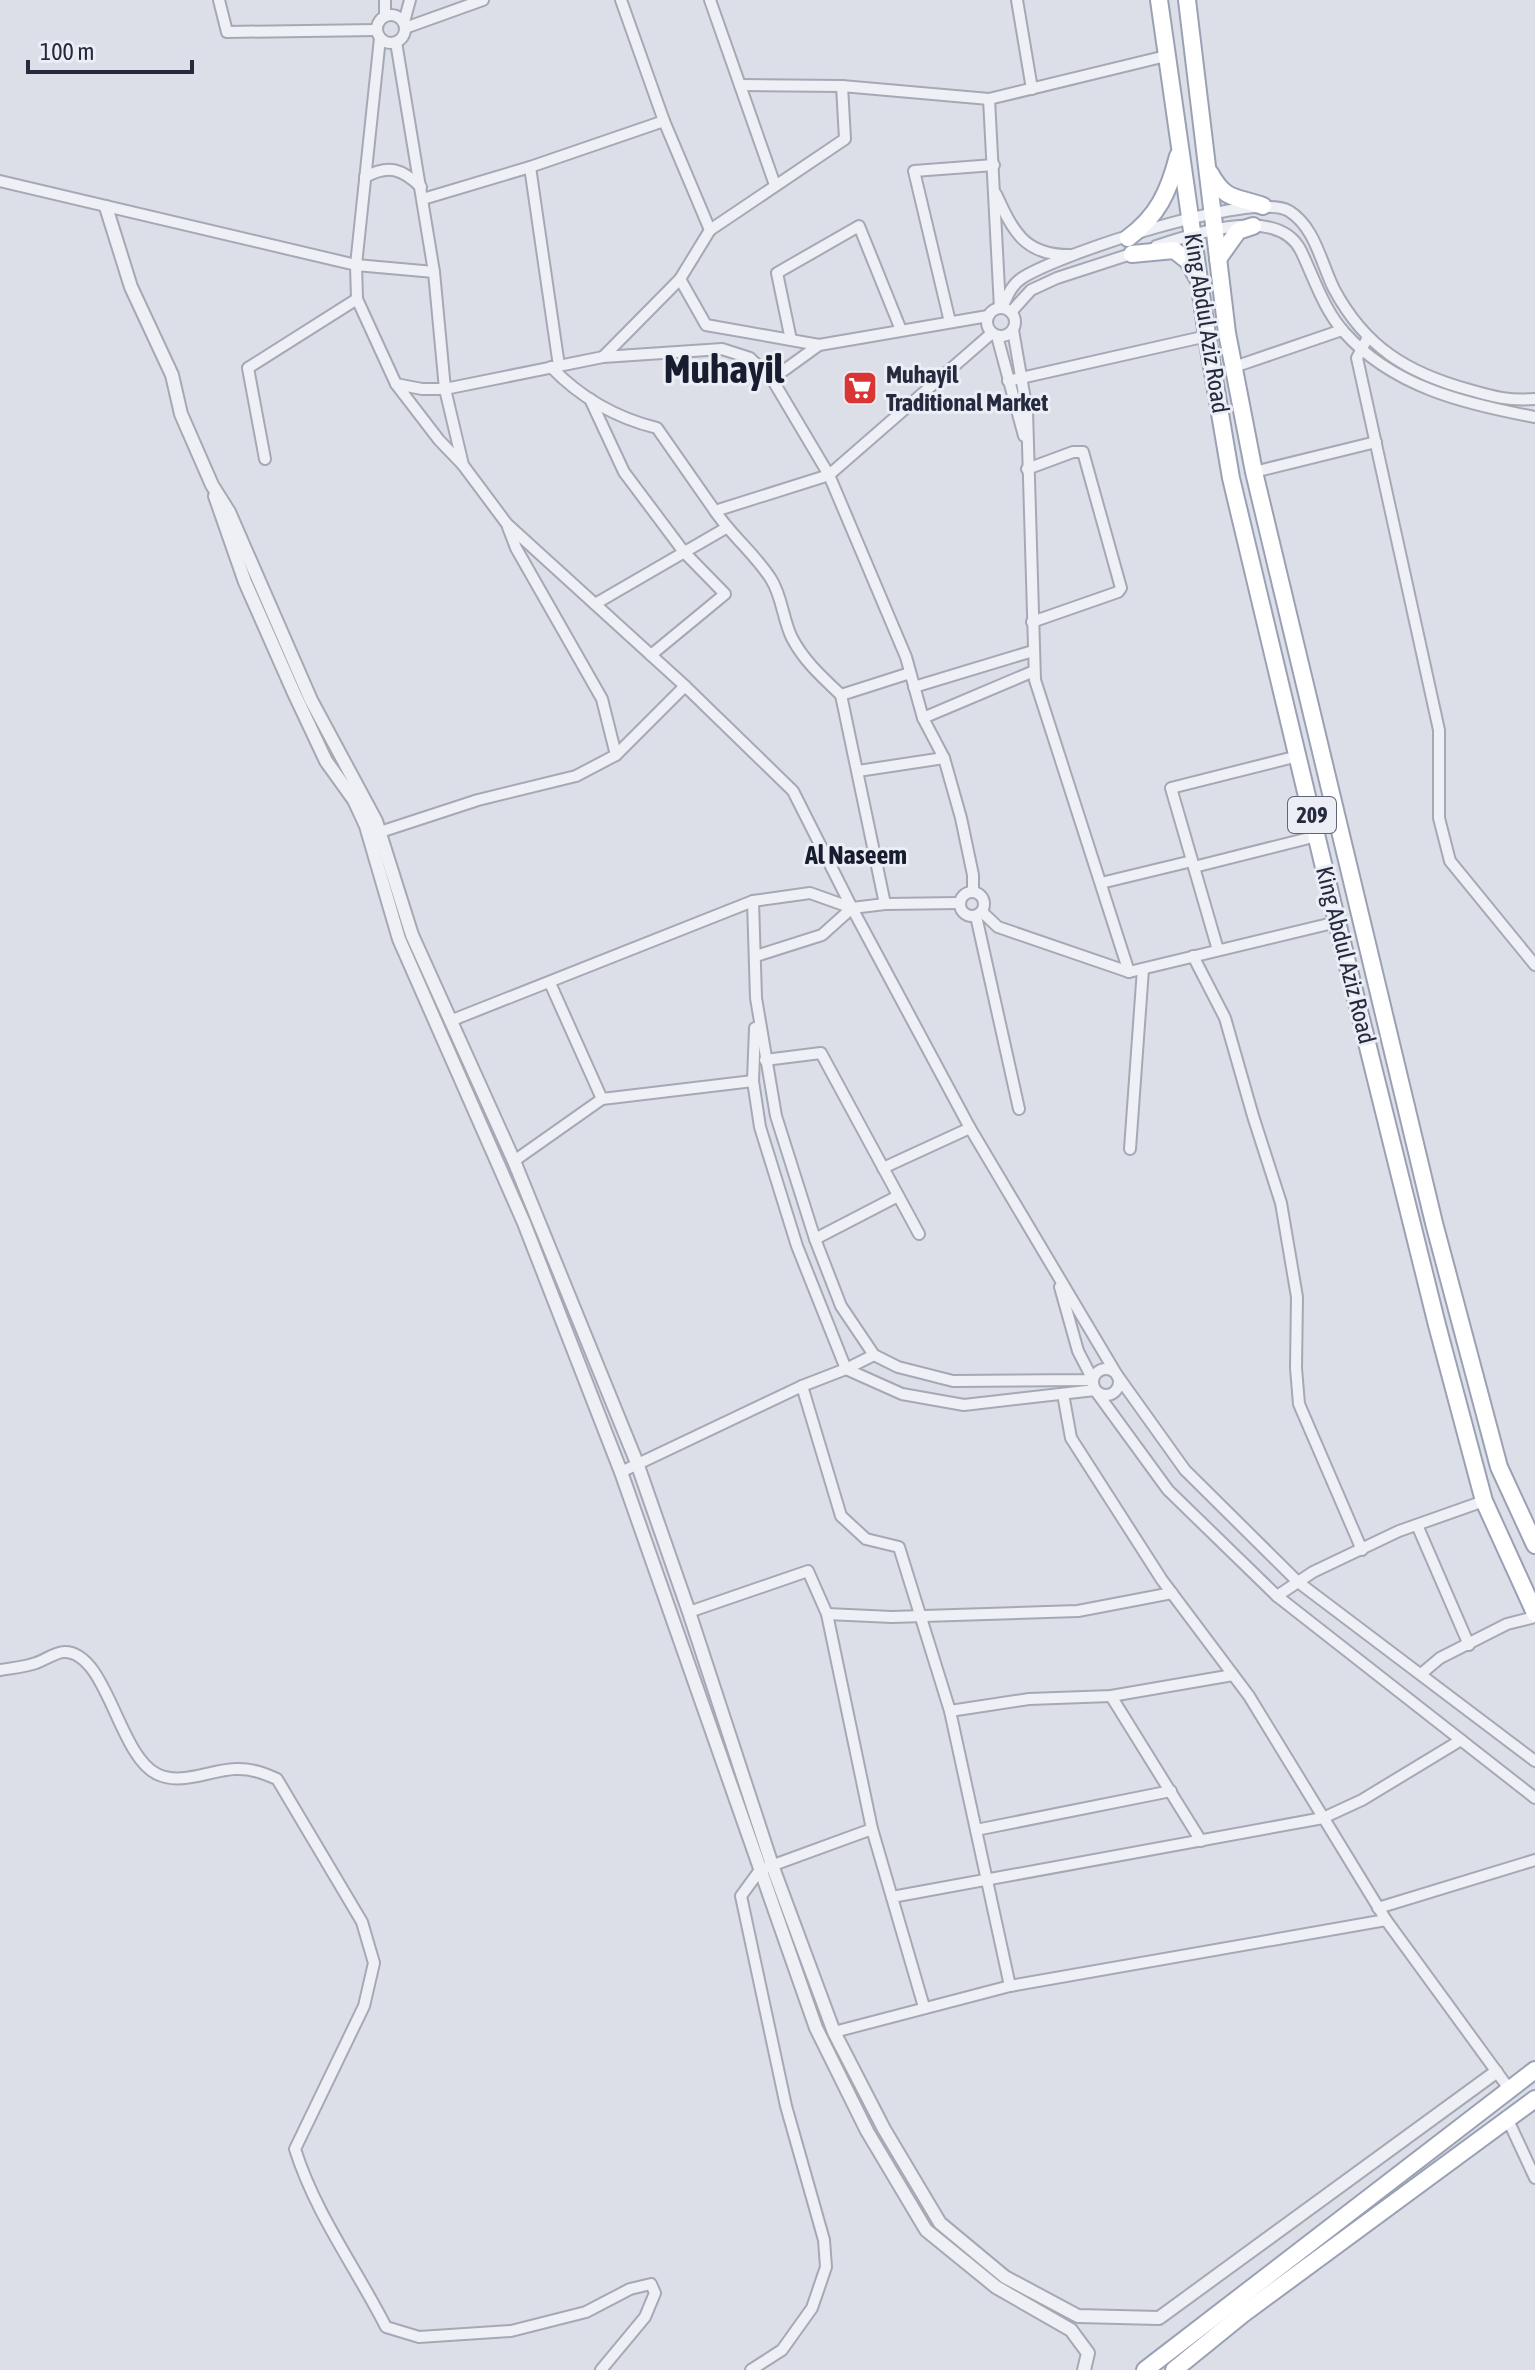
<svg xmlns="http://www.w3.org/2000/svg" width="1535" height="2370" viewBox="0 0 1535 2370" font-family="'Asap Condensed',sans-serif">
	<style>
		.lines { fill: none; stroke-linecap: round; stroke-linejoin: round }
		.minor-casing { stroke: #a5a9b5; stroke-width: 14 }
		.tertiary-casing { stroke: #a5a9b5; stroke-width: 16 }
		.primary-casing { stroke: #9aa1b4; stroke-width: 20 }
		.minor { stroke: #eff0f6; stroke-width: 10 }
		.tertiary { stroke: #eff0f6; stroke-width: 12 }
		.primary { stroke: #fff; stroke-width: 16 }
		.labels { text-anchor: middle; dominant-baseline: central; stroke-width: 6; stroke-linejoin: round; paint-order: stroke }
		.shield { fill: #ebeef5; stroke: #606576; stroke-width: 2 }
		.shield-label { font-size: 22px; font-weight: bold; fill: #252a3f }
		.street-label { font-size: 24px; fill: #252a3f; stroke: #ebeef5 }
		.poi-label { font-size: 24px; font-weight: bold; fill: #252a3f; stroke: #ebeef5; text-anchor: start }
		.neighbourhood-label { font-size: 26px; font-weight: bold; fill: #171c2f; stroke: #ebeef5 }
		.town-label { font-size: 40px; font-weight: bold; fill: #171c2f; stroke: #ebeef5 }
	</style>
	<rect width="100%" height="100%" fill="#dcdfe8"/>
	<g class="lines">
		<g class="minor-casing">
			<g id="minor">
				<path d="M219 0 227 32 376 30"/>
				<path d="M385 0V16"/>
				<path d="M621 0 664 121 710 230 680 279 603 357 722 349 750 358 772 379 829 475 906 657 923 718 944 758 961 818 973 875V892"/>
				<path d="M710 0 775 185"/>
				<path d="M1017 0 1032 89"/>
				<circle cx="391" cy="29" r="14"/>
				<path d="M404 22 410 0"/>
				<path d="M405 28 483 0"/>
				<path d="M396 42 434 272 445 389 463 465 507 524 685 686 793 791 852 908 970 1128 1117 1375 1185 1470 1298 1582 1535 1761"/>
				<path d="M740 85 842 86 989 99 1166 56"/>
				<path d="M989 99 1000 308"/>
				<path d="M530 167 559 366"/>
				<path d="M365 177C389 164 402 169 421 187"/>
				<path d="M0 181 356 265 380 38"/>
				<path d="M996 194C1013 231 1024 255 1069 255"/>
				<path d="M423 199 530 167 664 121"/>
				<path d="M710 230 845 139 842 86"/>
				<path d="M1156 246C1194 234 1278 204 1301 251 1314 278 1324 310 1344 332 1393 387 1465 404 1535 417"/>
				<path d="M434 272 356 265 357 299 396 384 439 440 463 465"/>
				<path d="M680 279 706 325 819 345"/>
				<circle cx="1001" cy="322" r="14"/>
				<path d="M1002 308C1007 297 1011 285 1022 278 1059 254 1252 190 1289 211 1315 227 1321 263 1334 289 1365 347 1407 373 1470 390 1494 397 1509 401 1535 399"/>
				<path d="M1011 312 1031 290 1057 278 1137 252"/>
				<path d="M950 322 914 171 994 165"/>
				<path d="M1013 330 1027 411 1035 680 1129 972"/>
				<path d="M997 336 1024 436"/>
				<path d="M1368 337 1357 358 1439 730V818L1450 861 1535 965"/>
				<path d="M791 340 777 273 859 226 901 330"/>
				<path d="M551 367C580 397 616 418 657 428L715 511 829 475 992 333"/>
				<path d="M1234 367 1342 330"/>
				<path d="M772 379 819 345 988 316"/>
				<path d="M1008 381 1207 336"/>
				<path d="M396 384 422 389H445L603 357"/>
				<path d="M590 399 624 472 684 552 725 594 651 655"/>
				<path d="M265 459 248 368 357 299"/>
				<path d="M1027 469 1073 452H1083L1121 588 1118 592 1032 622"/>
				<path d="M1254 472 1376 442"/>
				<path d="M715 511C731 535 755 554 771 579 782 596 783 620 792 638 804 661 822 677 841 695"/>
				<path d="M508 527 516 548 602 699 616 755"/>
				<path d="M595 604 726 528"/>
				<path d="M914 687 1033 651"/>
				<path d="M923 718 1034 671"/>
				<path d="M858 771 944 758"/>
				<path d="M374 834 478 800 576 776 616 755 685 686"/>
				<path d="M1194 867 1317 836"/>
				<path d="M1101 883 1192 861"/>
				<circle cx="972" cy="904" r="12"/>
				<path d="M753 901 756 998 776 1116 815 1239 841 1306 874 1355 898 1367 953 1381 1093 1380 1078 1351 1060 1287"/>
				<path d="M885 904 841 695 910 673"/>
				<path d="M982 912 998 927 1129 972 1337 922"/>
				<path d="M976 916 1019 1109"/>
				<path d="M1218 950 1171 788 1298 756"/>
				<path d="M756 956 822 935 852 908"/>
				<path d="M1193 956 1225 1018 1253 1116 1281 1203 1297 1297 1296 1368 1299 1404 1362 1550"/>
				<path d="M550 983 602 1099 753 1081"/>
				<path d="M450 1021 753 901 810 893 852 908 885 904 960 903"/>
				<path d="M765 1060 821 1053 919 1234"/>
				<path d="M1130 1149 1143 969"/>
				<path d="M514 1161 602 1099"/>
				<path d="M883 1168 970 1128"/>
				<path d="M815 1239 898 1196"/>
				<circle cx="1106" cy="1382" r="13"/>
				<path d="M846 1369 902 1394 964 1405 1095 1390 1168 1490 1277 1596 1535 1798"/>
				<path d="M846 1369 874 1355"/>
				<path d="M802 1386 841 1516 866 1539 899 1547 950 1711 1010 1986"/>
				<path d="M1063 1394 1071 1438 1162 1580 1249 1696 1386 1920 1510 2090"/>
				<path d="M621 1472 802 1386 846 1369 797 1246 760 1127 753 1081 755 1028"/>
				<path d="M1417 1525 1469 1645"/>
				<path d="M1277 1596 1313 1572 1399 1531 1484 1501"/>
				<path d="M689 1612 808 1571 827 1614 872 1829 924 2007"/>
				<path d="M827 1614 892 1617 1078 1611 1172 1593"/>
				<path d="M0 1670C12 1668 25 1667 36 1663 45 1660 56 1652 64 1652 107 1651 118 1755 157 1774 181 1786 210 1770 235 1769 250 1768 263 1773 277 1779L362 1922 374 1963 364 2006 295 2149C315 2213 356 2268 386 2327L419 2337 511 2331 586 2312 630 2289 651 2284 655 2293 645 2317 601 2370"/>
				<path d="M1421 1674 1440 1658 1507 1624 1535 1617"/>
				<path d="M1111 1696 1201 1841"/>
				<path d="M950 1711 1029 1699 1111 1696 1233 1675"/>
				<path d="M976 1830 1171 1791"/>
				<path d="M892 1897 1323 1818 1362 1800 1461 1740"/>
				<path d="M1378 1908 1535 1860"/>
				<path d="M834 2032 1010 1986 1386 1920"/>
				<path d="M1508 2120 1535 2178"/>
				<path d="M751 2370 782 2350 812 2308 826 2267 824 2240 786 2106 741 1896 760 1870 872 1829"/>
			</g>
		</g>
		<g class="tertiary-casing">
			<g id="tertiary">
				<path d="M106 207 131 287 172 375 181 414 212 485 229 512 311 700 376 821 412 935 514 1161 637 1463 689 1612 772 1865 834 2032 884 2129 940 2223 1005 2277 1078 2316 1159 2318 1496 2072"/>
				<path d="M215 496 245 582 294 693 326 761 354 800 366 826 399 939 524 1223 621 1472 816 2028 867 2131 926 2230 996 2287 1071 2330 1088 2353 1084 2370"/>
			</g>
		</g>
		<g class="primary-casing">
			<g id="primary">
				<path d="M1159 0 1208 343 1231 478 1337 922 1437 1325 1484 1501 1535 1613"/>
				<path d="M1187 0 1227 333 1254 472 1434 1223 1499 1467 1535 1545"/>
				<path d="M1210 173C1226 202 1236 196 1263 206"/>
				<path d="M1128 238C1158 216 1169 191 1178 156"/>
				<path d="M1132 254 1174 250 1188 261 1197 277"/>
				<path d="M1218 259 1238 231 1253 226"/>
				<path d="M1145 2370 1535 2070"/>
				<path d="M1174 2370 1243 2314 1535 2099"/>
			</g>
		</g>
		<use href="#minor" class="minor"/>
		<use href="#tertiary" class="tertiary"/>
		<use href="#primary" class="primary"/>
	</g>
	<defs>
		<g id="supermarket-square" transform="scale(1.8)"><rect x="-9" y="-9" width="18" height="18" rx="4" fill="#d93535" stroke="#ebeef5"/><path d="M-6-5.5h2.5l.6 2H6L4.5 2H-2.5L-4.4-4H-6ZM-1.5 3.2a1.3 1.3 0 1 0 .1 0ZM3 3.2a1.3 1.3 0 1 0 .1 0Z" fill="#fff"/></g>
	</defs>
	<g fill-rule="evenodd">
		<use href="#supermarket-square" x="860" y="388"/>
	</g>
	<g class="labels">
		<rect class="shield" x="1288" y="797" width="48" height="36" rx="6"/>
		<g class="shield-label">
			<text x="1312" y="815">209</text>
		</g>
		<g class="street-label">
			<text transform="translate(1207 323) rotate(81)">King Abdul Aziz Road</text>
			<text transform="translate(1346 955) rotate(76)">King Abdul Aziz Road</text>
		</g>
		<g class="poi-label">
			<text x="886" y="374">Muhayil<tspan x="886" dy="28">Traditional Market</tspan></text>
		</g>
		<g class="neighbourhood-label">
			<text x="856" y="855">Al Naseem</text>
		</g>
		<g class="town-label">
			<text x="724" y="368">Muhayil</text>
		</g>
	</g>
	<path d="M28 60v12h164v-12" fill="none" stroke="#252a3f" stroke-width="4"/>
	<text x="40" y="60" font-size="24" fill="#252a3f" stroke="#ebeef5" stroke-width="6" paint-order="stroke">100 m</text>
</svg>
